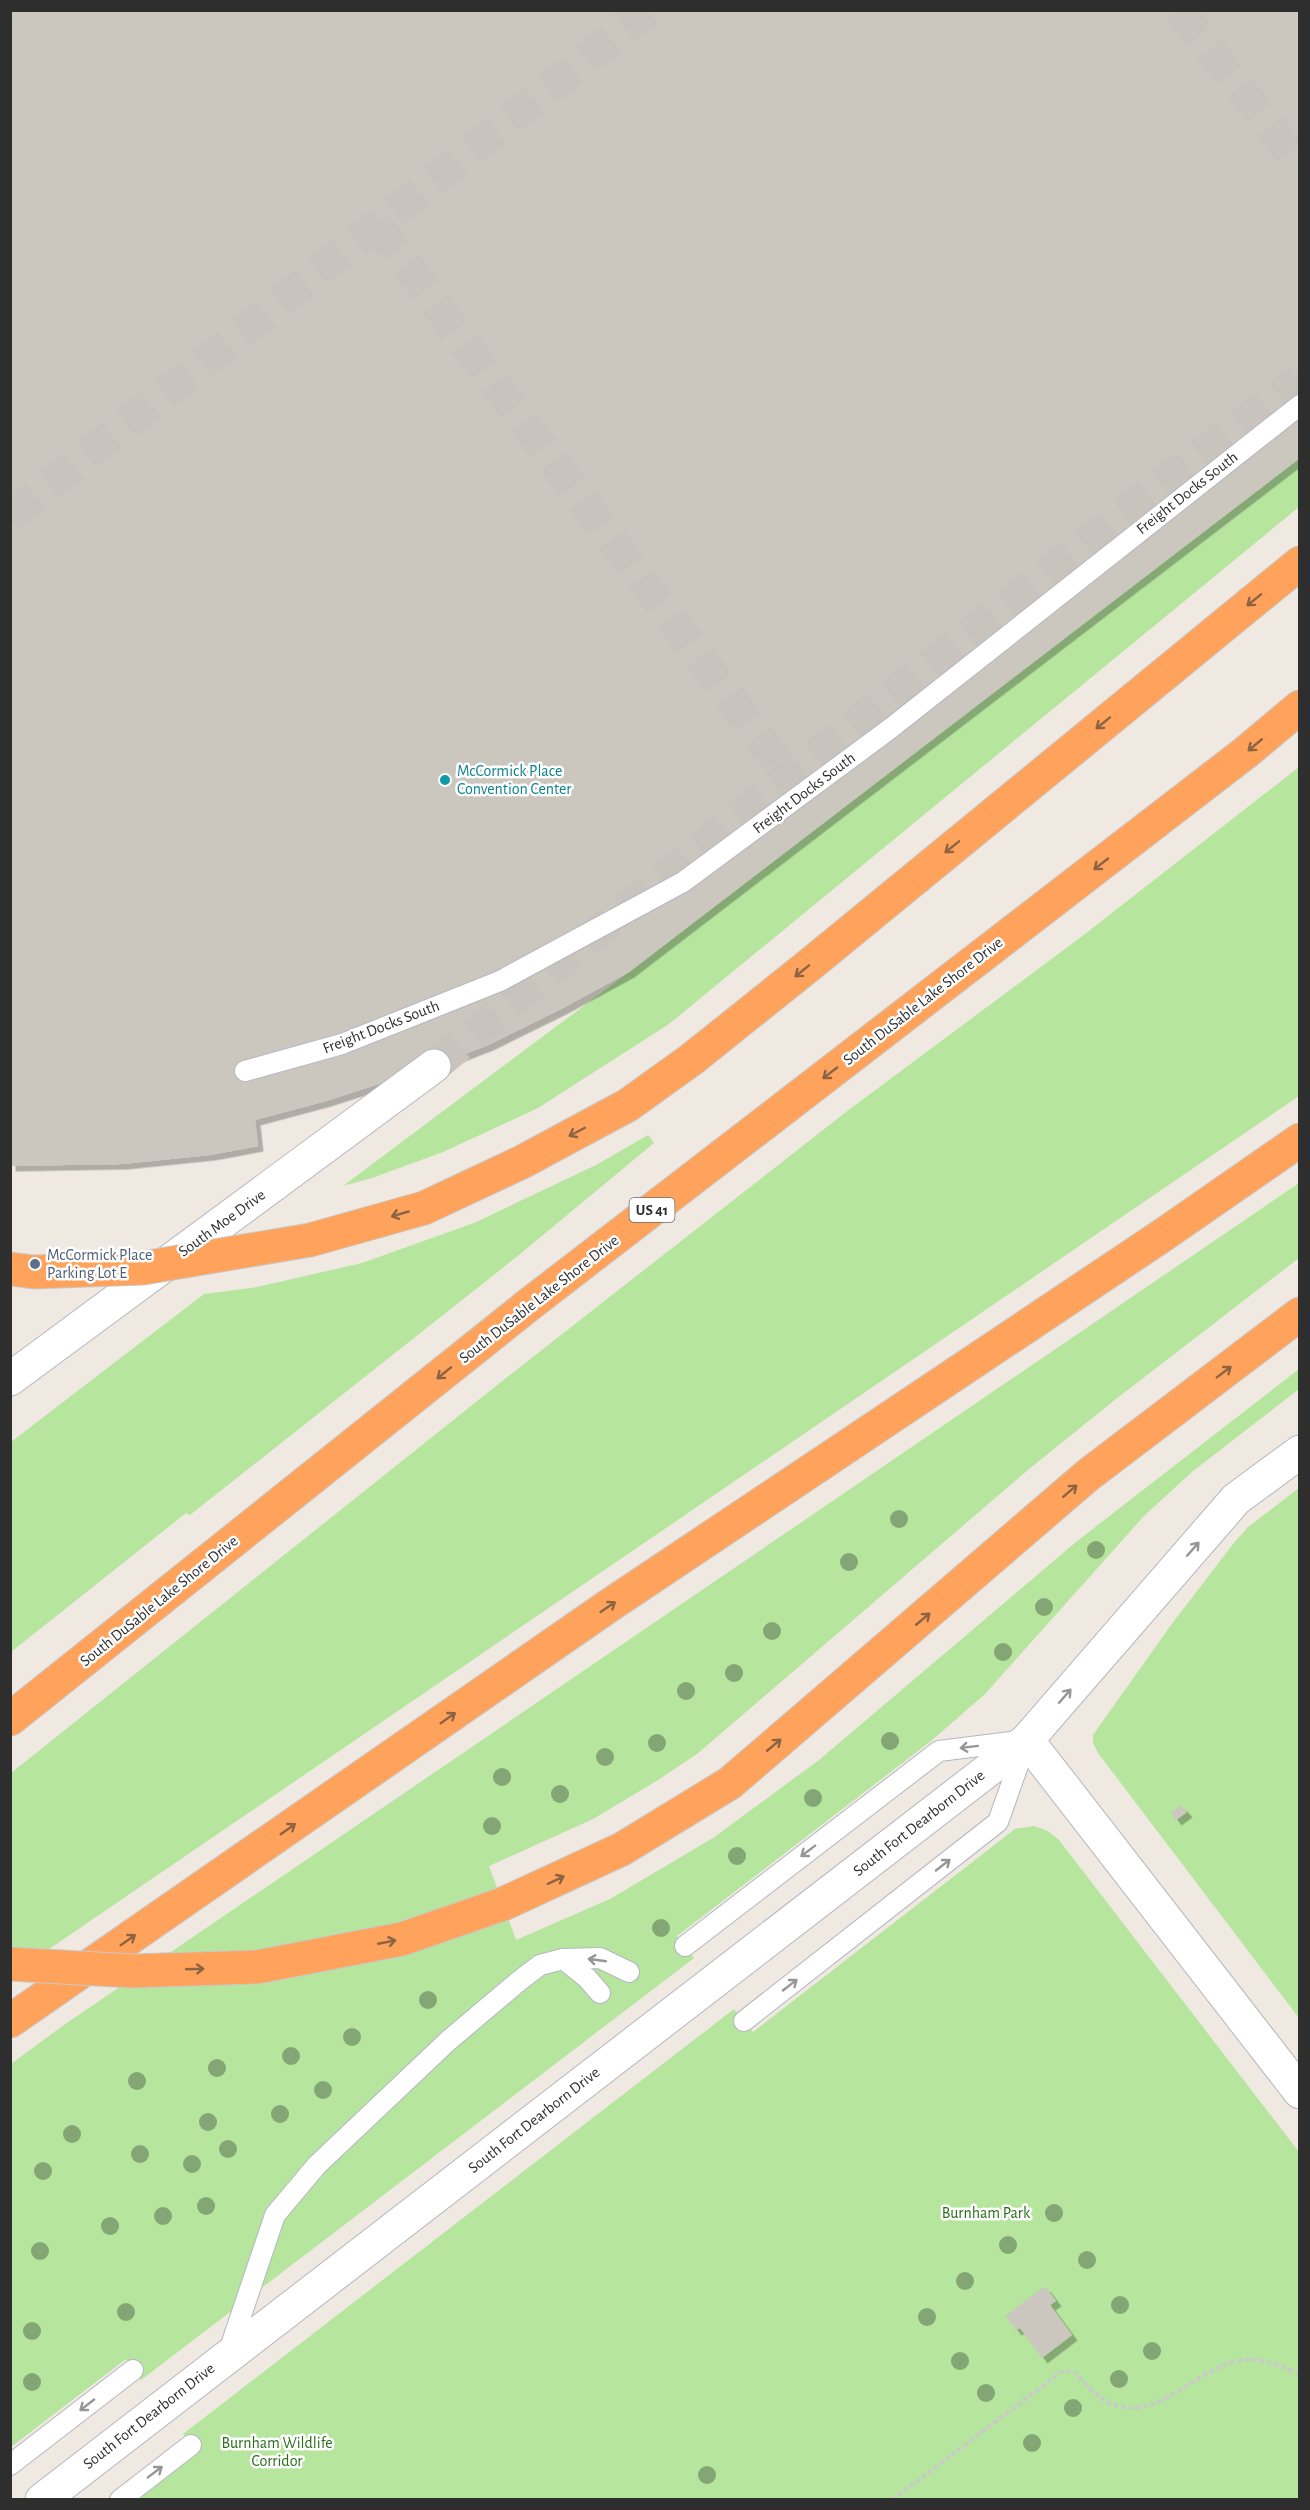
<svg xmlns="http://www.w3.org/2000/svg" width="1310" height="2510" viewBox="0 0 1310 2510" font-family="'Alegreya Sans',sans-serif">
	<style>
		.green { fill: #b6e59e }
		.building { fill: #cbc7bf; filter: url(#shadow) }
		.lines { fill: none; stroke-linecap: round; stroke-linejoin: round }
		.street-tunnel { stroke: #c8c4bd; stroke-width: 33; stroke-dasharray: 33 16; stroke-linecap: butt }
		.lane-casing { stroke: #b4b7c1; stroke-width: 22 }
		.street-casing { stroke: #b4b7c1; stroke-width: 35 }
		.highway-casing { stroke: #c9c9c9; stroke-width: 35 }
		.path { stroke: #c9c9c9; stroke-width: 4; stroke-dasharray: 4.5 3; stroke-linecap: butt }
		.lane { stroke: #fff; stroke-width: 20 }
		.street { stroke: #fff; stroke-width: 33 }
		.highway { stroke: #ffa35c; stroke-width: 33 }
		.highway-bridge-casing { stroke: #c9c9c9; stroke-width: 35; stroke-linecap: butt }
		.highway-bridge { stroke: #ffa35c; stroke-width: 33 }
		.tree { fill: #84a574 }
		.oneway { stroke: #8c6343 }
		.oneway2 { stroke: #969696 }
		.culture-dot { fill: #0f9aa8; stroke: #fff; stroke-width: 2 }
		.service-dot { fill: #5c6f8a; stroke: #fff; stroke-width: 2 }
		.labels { text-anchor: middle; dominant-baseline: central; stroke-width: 5; stroke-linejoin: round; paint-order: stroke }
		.shield { fill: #fff; stroke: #6d6d6d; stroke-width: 1.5 }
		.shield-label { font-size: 15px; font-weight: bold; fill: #2e2e2e }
		.street-label { font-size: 16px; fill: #2e2e2e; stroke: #fff }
		.culture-label { font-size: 16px; fill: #0d838f; stroke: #fff; text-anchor: start }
		.service-label { font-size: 16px; fill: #4e5e75; stroke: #fff; text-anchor: start }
		.park-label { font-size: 16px; fill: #2c6e1b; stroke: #fff }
	</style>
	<defs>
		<filter id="shadow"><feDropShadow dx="5.5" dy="5.5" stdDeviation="0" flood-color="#0004"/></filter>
	</defs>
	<rect width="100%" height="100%" fill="#efe9e1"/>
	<g class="green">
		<path d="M1299 458V507L669 1024 538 1108 443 1152 372 1178 343 1186 629 972Z"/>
		<path d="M1299 767V1096L11 1975V1773L506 1378 846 1112 1085 934Z"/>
		<path d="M648 1135 654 1143 519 1255 190 1515 186 1513 11 1652V1442L204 1294 257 1287 362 1263 474 1223 596 1165Z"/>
		<path d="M1299 1183V1258L1116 1399 1029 1469 697 1754 658 1780 593 1819 489 1866 516 1940 610 1899 713 1838 819 1760 1076 1542 1299 1369V1389L1193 1471 1144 1516 985 1694 931 1741 677 1936 694 1958 141 2380 126 2359 11 2447V2064L61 2027Z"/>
		<path d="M1299 1488V2018L1098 1753 1093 1743V1735L1171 1625 1233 1544 1248 1527Z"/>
		<path d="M1034 1826 1048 1831 1059 1840 1299 2152V2499L137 2500 197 2454 183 2434 734 2009 753 2032 1015 1829Z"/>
	</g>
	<g class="building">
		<path d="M10 10H1300V458L629 972 561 1009 488 1045 434 1066 326 1101 255 1120 258 1146 210 1155 122 1164 10 1166Z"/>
		<path d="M1181 1805 1187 1812 1176 1820 1171 1813Z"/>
		<path d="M1045 2286 1056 2301 1050 2305 1072 2335 1042 2358 1020 2328 1016 2330 1005 2316Z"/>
	</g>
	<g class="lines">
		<g class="street-tunnel">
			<path d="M1179 10 1300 165"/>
			<path d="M377 225 788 776"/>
			<path d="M10 516 648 10"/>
			<path d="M434 1066 788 776 1168 478 1300 380"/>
		</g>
		<g class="lane-casing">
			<g id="lane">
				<path d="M245 1071 342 1044 500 981 683 882 891 728 1300 405"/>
				<path d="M685 1946 939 1751 1027 1740 998 1822 744 2021"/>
				<path d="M563 1959 587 1978 600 1993"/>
				<path d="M228 2354 275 2215 317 2165 448 2041 519 1981 540 1965 563 1959 600 1958 629 1972"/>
				<path d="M10 2465 133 2370"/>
				<path d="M120 2500 191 2445"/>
			</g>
		</g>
		<g class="street-casing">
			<g id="street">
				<path d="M10 1379 434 1066"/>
				<path d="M1027 1740 1300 2092"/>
				<path d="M42 2500 1027 1740 1236 1499 1300 1452"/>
			</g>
		</g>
		<g class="highway-casing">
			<g id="highway">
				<path d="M628 1105 692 1059 807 967 1300 563"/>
				<path d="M10 1719 531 1303 1245 753 1300 707"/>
				<path d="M503 1904 622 1849 730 1783 1088 1475 1300 1314"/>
				<path d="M10 2021 607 1607 1163 1235 1300 1140"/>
			</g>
		</g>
		<path class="path" d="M892 2500 1061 2372 1073 2371C1084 2381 1097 2399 1112 2404 1161 2422 1194 2368 1242 2360 1262 2357 1282 2367 1300 2374"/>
		<use href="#lane" class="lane"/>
		<use href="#street" class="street"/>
		<use href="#highway" class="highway"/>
		<g class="highway-bridge-casing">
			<g id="highway-bridge">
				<path d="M10 1269 34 1272 143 1268 310 1240 424 1208 522 1162 628 1105"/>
				<path d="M10 1964 132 1971 257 1967 402 1939 503 1904"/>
			</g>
		</g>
		<use href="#highway-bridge" class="highway-bridge"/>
	</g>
	<g class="tree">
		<circle cx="899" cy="1519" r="9"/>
		<circle cx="1096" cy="1550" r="9"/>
		<circle cx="849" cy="1562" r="9"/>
		<circle cx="1044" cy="1607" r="9"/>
		<circle cx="772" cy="1631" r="9"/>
		<circle cx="1003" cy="1652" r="9"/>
		<circle cx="734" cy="1673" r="9"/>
		<circle cx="686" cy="1691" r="9"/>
		<circle cx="890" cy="1741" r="9"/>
		<circle cx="657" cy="1743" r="9"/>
		<circle cx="605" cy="1757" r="9"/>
		<circle cx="502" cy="1777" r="9"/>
		<circle cx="560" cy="1794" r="9"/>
		<circle cx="813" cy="1798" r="9"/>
		<circle cx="492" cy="1826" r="9"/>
		<circle cx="737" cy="1856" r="9"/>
		<circle cx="661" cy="1928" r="9"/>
		<circle cx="428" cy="2000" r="9"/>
		<circle cx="352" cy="2037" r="9"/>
		<circle cx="291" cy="2056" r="9"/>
		<circle cx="217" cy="2068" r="9"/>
		<circle cx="137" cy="2081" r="9"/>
		<circle cx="323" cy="2090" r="9"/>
		<circle cx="280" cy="2114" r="9"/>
		<circle cx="208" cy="2122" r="9"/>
		<circle cx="72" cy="2134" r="9"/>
		<circle cx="228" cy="2149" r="9"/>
		<circle cx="140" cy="2154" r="9"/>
		<circle cx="192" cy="2164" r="9"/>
		<circle cx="43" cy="2171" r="9"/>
		<circle cx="206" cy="2206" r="9"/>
		<circle cx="1054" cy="2213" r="9"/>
		<circle cx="163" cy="2216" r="9"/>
		<circle cx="110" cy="2226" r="9"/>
		<circle cx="1008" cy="2245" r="9"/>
		<circle cx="40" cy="2251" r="9"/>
		<circle cx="1087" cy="2260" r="9"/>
		<circle cx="965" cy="2281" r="9"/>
		<circle cx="1120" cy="2305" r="9"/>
		<circle cx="126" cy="2312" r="9"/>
		<circle cx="927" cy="2317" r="9"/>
		<circle cx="32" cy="2331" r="9"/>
		<circle cx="1152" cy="2351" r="9"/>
		<circle cx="960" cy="2361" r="9"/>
		<circle cx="1119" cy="2379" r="9"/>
		<circle cx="32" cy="2382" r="9"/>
		<circle cx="986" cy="2393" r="9"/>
		<circle cx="1073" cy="2408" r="9"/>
		<circle cx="1032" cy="2443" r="9"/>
		<circle cx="707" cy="2475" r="9"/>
	</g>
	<defs><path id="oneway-shaft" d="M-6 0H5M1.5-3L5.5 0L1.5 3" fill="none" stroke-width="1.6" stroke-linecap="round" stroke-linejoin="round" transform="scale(1.5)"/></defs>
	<g class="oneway">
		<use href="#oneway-shaft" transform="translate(1254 600) rotate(141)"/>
		<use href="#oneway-shaft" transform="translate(1103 723) rotate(141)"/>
		<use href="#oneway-shaft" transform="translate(1255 745) rotate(140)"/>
		<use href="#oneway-shaft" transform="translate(952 847) rotate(141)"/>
		<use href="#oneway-shaft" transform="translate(1101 864) rotate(142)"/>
		<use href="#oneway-shaft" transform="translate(802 971) rotate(141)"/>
		<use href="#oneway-shaft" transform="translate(830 1073) rotate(142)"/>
		<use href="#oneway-shaft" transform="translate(577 1132) rotate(152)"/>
		<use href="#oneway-shaft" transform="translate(400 1214) rotate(164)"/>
		<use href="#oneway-shaft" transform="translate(1224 1372) rotate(-37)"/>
		<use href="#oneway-shaft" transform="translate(444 1373) rotate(141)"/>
		<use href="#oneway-shaft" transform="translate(1070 1491) rotate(-41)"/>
		<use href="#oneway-shaft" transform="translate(608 1607) rotate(-34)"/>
		<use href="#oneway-shaft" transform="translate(923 1619) rotate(-40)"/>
		<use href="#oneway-shaft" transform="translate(448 1718) rotate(-35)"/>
		<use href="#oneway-shaft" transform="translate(774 1745) rotate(-40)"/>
		<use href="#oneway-shaft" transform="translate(288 1829) rotate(-35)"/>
		<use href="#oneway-shaft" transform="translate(556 1880) rotate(-25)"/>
		<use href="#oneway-shaft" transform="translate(128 1940) rotate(-35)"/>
		<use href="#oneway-shaft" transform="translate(387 1942) rotate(-11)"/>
		<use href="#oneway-shaft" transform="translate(195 1969) rotate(-2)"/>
	</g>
	<g class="oneway2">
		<use href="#oneway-shaft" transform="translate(1193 1549) rotate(-49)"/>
		<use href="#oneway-shaft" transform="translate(1065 1696) rotate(-49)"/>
		<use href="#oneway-shaft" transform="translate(969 1747) rotate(173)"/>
		<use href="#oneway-shaft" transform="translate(808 1851) rotate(143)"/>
		<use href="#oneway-shaft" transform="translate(943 1865) rotate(-38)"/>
		<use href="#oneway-shaft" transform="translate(597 1960) rotate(-172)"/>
		<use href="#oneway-shaft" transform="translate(790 1985) rotate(-38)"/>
		<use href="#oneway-shaft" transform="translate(87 2405) rotate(142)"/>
		<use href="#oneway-shaft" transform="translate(155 2472) rotate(-37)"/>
	</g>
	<circle class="culture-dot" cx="445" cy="780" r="6"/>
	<circle class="service-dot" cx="35" cy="1264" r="6"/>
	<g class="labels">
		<rect class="shield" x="629.5" y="1198" width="45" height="24" rx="4.5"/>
		<g class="shield-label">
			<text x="652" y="1210">US 41</text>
		</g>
		<g class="street-label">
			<text transform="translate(1187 493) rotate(-38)">Freight Docks South</text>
			<text transform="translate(804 793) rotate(-37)">Freight Docks South</text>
			<text transform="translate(923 1001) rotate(-38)">South DuSable Lake Shore Drive</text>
			<text transform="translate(381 1027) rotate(-21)">Freight Docks South</text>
			<text transform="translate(222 1223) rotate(-36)">South Moe Drive</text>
			<text transform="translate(539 1299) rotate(-38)">South DuSable Lake Shore Drive</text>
			<text transform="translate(159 1601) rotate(-39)">South DuSable Lake Shore Drive</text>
			<text transform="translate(919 1823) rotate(-38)">South Fort Dearborn Drive</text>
			<text transform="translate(534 2120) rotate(-38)">South Fort Dearborn Drive</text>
			<text transform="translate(149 2416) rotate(-38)">South Fort Dearborn Drive</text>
		</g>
		<g class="culture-label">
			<text x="457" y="771">McCormick Place<tspan x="457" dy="18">Convention Center</tspan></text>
		</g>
		<g class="service-label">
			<text x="47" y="1255">McCormick Place<tspan x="47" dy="18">Parking Lot E</tspan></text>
		</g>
		<g class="park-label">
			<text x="986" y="2213">Burnham Park</text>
			<text x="277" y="2443">Burnham Wildlife<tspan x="277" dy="18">Corridor</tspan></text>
		</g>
	</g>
	<rect width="1310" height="2510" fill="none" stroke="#2e2e2e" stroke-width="24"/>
</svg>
